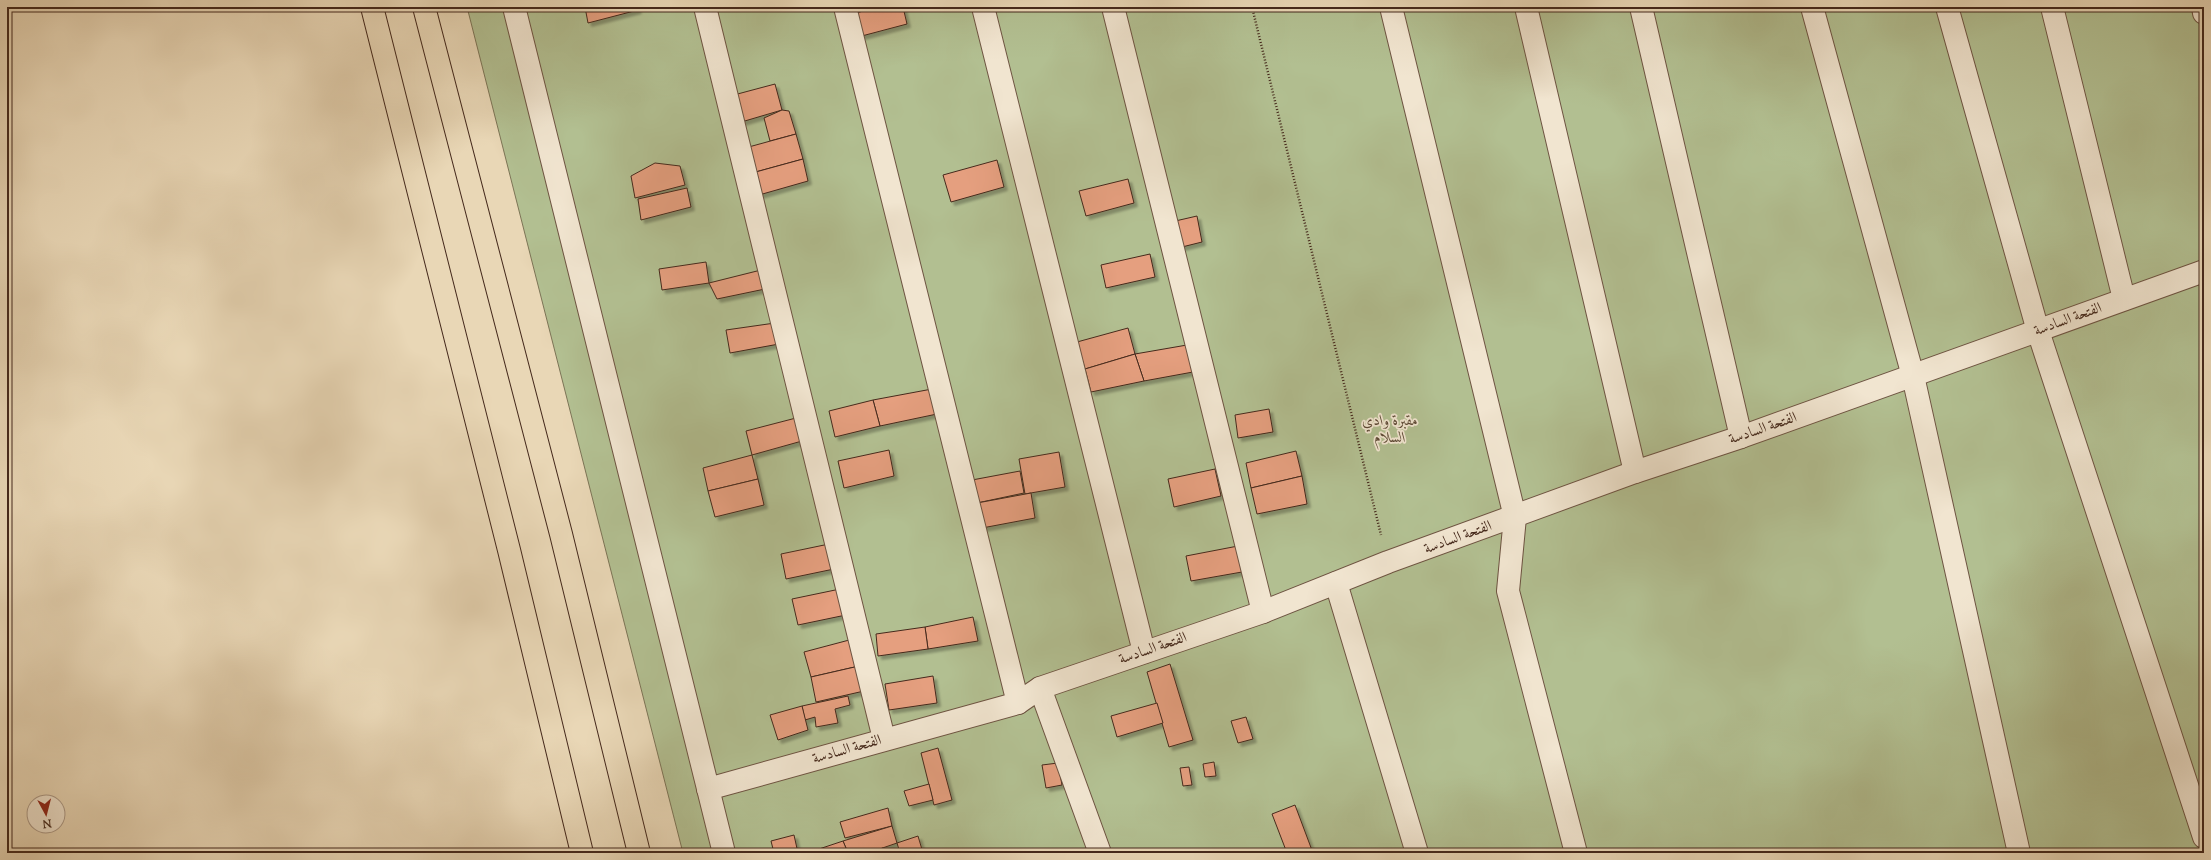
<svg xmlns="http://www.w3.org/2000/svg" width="2211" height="860" viewBox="0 0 2211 860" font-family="'Sorts Mill Goudy',Amiri,serif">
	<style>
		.green { fill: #b2bf91; stroke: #7c7456 }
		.building { fill: #e59f7f; stroke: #45291c; filter: url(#shadow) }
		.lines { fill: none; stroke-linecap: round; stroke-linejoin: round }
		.minor-casing { stroke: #6e5442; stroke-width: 24 }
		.major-casing { stroke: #45291c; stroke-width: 24 }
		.path { stroke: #45291c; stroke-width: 2.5; stroke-dasharray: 1 2; stroke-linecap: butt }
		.minor { stroke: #f1e5d0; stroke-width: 22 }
		.major { stroke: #e9d7b6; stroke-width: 22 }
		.labels { text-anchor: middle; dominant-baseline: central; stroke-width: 3.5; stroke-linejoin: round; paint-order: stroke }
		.street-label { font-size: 15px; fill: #45291c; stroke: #f1e5d0 }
		.park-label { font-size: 15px; font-style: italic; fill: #5b4733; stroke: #f1e5d0 }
	</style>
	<defs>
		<filter id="shadow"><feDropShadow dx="3.5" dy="3.5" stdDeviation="1" flood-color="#0004"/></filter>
	</defs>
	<rect width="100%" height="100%" fill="#e9d7b6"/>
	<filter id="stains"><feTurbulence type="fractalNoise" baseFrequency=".005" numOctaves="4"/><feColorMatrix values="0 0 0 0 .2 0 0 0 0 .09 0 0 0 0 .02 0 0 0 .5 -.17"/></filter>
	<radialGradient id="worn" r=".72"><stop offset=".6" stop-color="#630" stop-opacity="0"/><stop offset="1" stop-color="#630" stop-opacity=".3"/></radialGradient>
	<path class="green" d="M467 7H2204V853H683Z"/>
	<g class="building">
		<path d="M585 7H637L638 10 588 23Z"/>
		<path d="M879 7H903L907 24 858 37 852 14Z"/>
		<path d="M775 84 782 110 738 123 730 96Z"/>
		<path d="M782 110 789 111 796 134 770 141 764 118Z"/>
		<path d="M796 134 803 159 752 173 745 148Z"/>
		<path d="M803 159 808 181 759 195 752 173Z"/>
		<path d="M997 160 1004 187 951 202 943 175Z"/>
		<path d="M655 163 680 166 685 185 635 198 631 176Z"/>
		<path d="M1128 179 1134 203 1086 216 1079 191Z"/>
		<path d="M687 188 691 207 641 220 638 199Z"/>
		<path d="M1197 216 1202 242 1178 248 1171 222Z"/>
		<path d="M1150 254 1155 277 1106 288 1101 265Z"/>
		<path d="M706 262 709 283 662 290 659 269Z"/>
		<path d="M761 270 765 289 717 299 709 283Z"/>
		<path d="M775 323 779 344 730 353 726 330Z"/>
		<path d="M1128 328 1135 354 1085 369 1077 342Z"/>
		<path d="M1187 345 1193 372 1144 381 1135 354Z"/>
		<path d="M1135 354 1144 381 1091 392 1085 369Z"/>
		<path d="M932 389 937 414 880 426 873 400Z"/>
		<path d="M873 400 880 426 835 437 829 411Z"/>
		<path d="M1269 409 1273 432 1238 438 1235 415Z"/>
		<path d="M796 418 802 441 752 455 746 431Z"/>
		<path d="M889 450 894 476 844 488 838 461Z"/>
		<path d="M1296 451 1302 476 1251 488 1246 463Z"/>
		<path d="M1059 452 1065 487 1025 494 1019 459Z"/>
		<path d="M752 455 758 479 708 491 703 468Z"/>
		<path d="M1215 469 1221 496 1174 507 1168 479Z"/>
		<path d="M1020 471 1024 493 977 503 972 480Z"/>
		<path d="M1302 476 1307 504 1257 514 1251 488Z"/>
		<path d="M758 479 764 505 715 517 708 491Z"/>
		<path d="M1031 493 1035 518 982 528 977 503Z"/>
		<path d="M829 544 834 569 786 579 781 554Z"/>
		<path d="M1238 546 1242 572 1191 581 1186 556Z"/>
		<path d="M840 589 846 615 798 625 792 599Z"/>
		<path d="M973 617 978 641 928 649 925 627Z"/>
		<path d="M925 627 928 649 878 656 876 634Z"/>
		<path d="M853 639 859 666 811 677 804 652Z"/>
		<path d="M1170 664 1193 740 1169 747 1147 672Z"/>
		<path d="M859 666 864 691 816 702 811 677Z"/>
		<path d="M933 676 937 703 889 710 885 684Z"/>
		<path d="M848 696 850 705 835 709 838 723 816 727 815 717 805 720 802 706Z"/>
		<path d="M1157 703 1163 723 1117 737 1111 716Z"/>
		<path d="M802 706 808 730 778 740 770 715Z"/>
		<path d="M1246 717 1253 739 1238 743 1231 721Z"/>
		<path d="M938 748 952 800 934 805 921 753Z"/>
		<path d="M1214 762 1216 776 1205 777 1203 764Z"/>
		<path d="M1058 763 1062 785 1046 788 1042 765Z"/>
		<path d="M1189 767 1192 785 1183 786 1180 768Z"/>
		<path d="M929 784 933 800 909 806 904 791Z"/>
		<path d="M1295 805 1313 853H1287L1272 814Z"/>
		<path d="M888 808 892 826 845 838 840 822Z"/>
		<path d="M892 826 897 843 868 853H848L843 841Z"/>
		<path d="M794 835 798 853H774L771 841Z"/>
		<path d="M918 836 923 853H900L897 843Z"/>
		<path d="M843 841 848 853H807Z"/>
		<path d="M883 848 885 853H868Z"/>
	</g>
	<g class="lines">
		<g class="minor-casing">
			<g id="minor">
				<path d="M514 7 724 853"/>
				<path d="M705 7 884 739"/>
				<path d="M845 7 1018 703"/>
				<path d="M983 7 1144 652"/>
				<path d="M1113 7 1263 612"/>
				<path d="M1391 7 1515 517 1508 591 1576 853"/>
				<path d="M1526 7 1635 472"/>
				<path d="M1641 7 1741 437"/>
				<path d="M1812 7 1913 376 2019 853"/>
				<path d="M1947 7 2038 331 2204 837"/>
				<path d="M2052 7 2124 299"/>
				<path d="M2203 7 2204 13"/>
				<path d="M1336 583 1417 853"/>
				<path d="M1040 688 1100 853"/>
				<path d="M708 789 1018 703 1040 688 1263 612 1388 562 1635 472 1741 437 2204 271"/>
			</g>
		</g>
		<g class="major-casing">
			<g id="major">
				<path d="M372 7 509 550 582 853"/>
				<path d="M424 7 561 534 639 853"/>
			</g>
		</g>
		<path class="path" d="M1252 7 1381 535"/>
		<use href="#minor" class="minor"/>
		<use href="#major" class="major"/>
	</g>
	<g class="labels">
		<g class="street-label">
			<text transform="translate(2068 320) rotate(-20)">الفتحة السادسة</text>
			<text transform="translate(1763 429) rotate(-19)">الفتحة السادسة</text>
			<text transform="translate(1458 538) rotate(-20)">الفتحة السادسة</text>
			<text transform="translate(1153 649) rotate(-19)">الفتحة السادسة</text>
			<text transform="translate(847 750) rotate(-16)">الفتحة السادسة</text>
		</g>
		<g class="park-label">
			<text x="1390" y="421">مقبرة وادي<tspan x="1390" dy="17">السلام</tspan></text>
		</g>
	</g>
	<rect width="2211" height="860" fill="none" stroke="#e9d7b6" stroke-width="24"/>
	<rect x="8" y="8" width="2195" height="844" fill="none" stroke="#45291c" stroke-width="2"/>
	<rect x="12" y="12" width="2187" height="836" fill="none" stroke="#45291c"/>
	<g transform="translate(46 814) rotate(173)"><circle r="19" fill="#f1e5d0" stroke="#ac9a88"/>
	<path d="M0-3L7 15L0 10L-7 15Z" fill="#8f2418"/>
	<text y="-6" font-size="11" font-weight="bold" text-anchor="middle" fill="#45291c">N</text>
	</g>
	<rect width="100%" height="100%" filter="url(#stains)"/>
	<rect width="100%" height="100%" fill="url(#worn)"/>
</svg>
